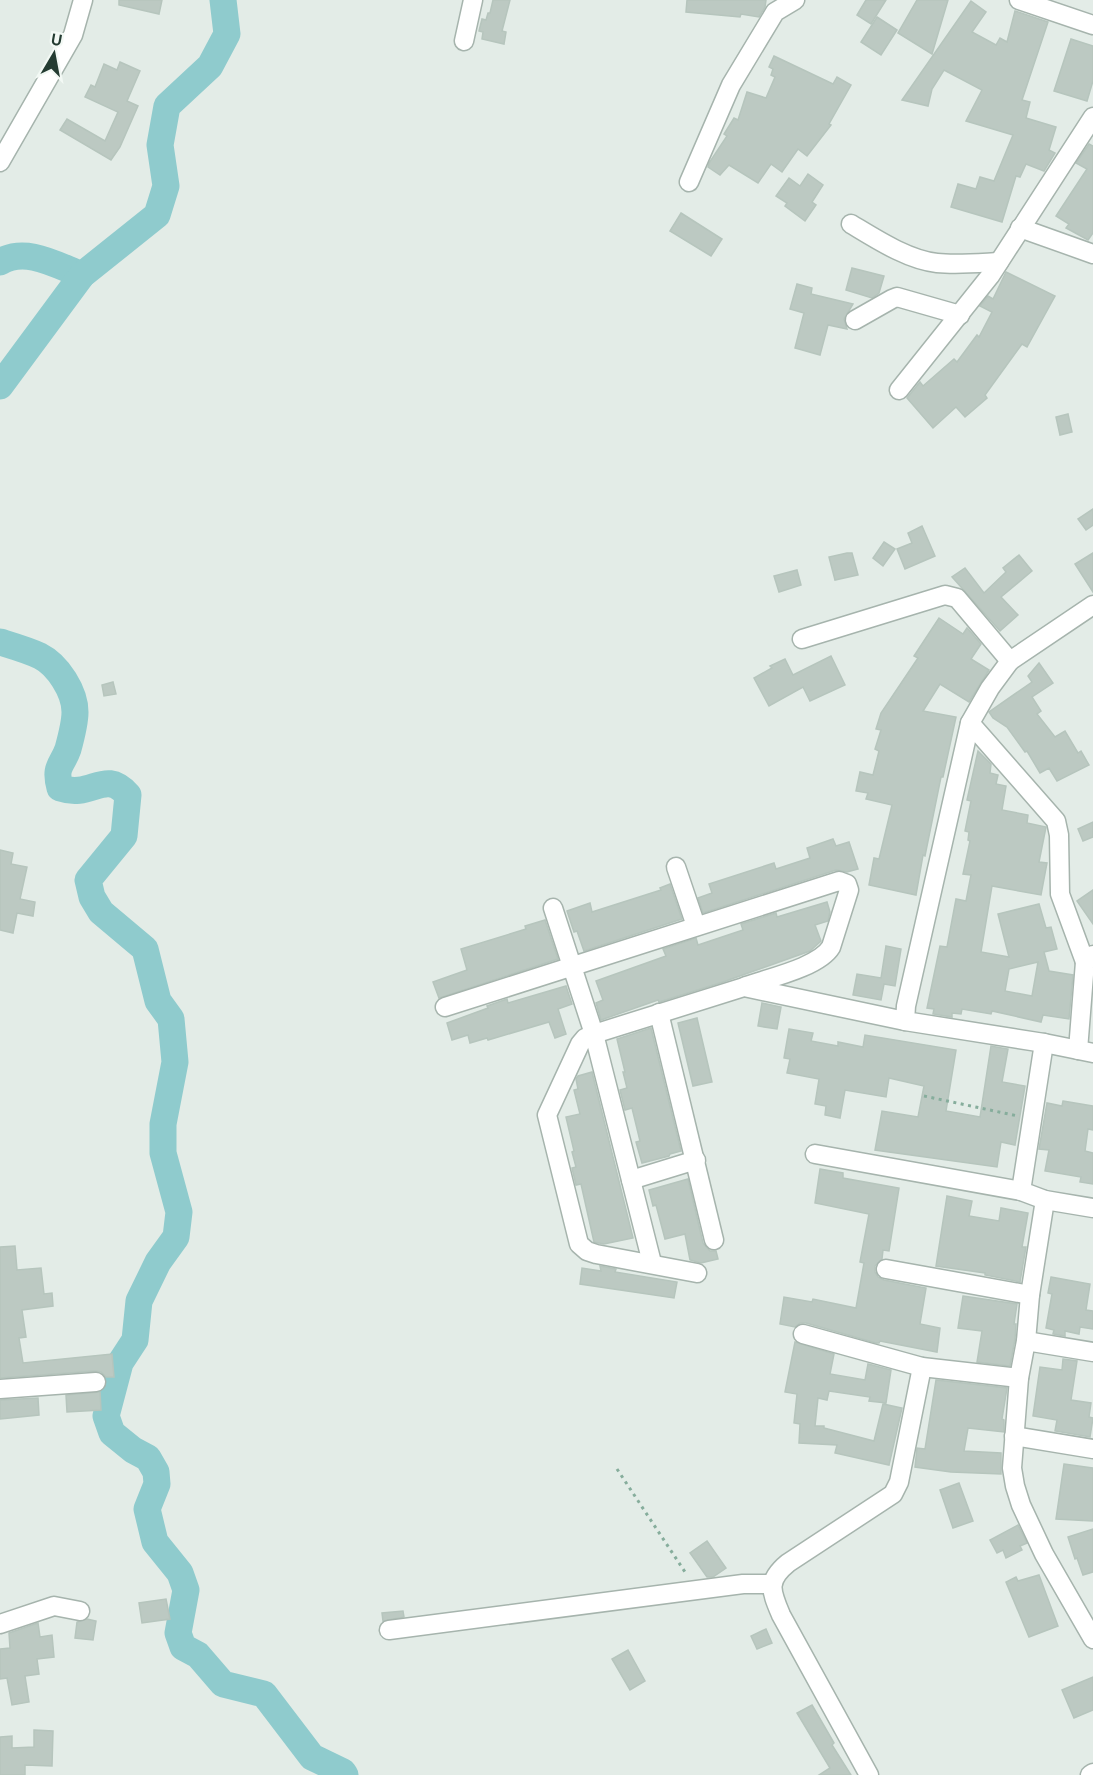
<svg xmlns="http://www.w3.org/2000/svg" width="1093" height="1775" viewBox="0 0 1093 1775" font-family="'DM Sans',sans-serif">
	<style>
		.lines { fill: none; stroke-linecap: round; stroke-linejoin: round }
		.river { stroke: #8fcbcd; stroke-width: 27 }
		.building { fill: #bcc9c2; stroke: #b6c5bd; stroke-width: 1.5; fill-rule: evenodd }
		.minor-casing { stroke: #a6b4ad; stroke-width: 21 }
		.path { stroke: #86ad9c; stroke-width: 3; stroke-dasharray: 3 4.5; stroke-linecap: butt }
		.minor { stroke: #fff; stroke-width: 18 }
	</style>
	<rect width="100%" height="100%" fill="#e3ece7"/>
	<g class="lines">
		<g class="river">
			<path d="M0 262C26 246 58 266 82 275"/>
			<path d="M0 386 82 275 157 215 166 186 160 145 167 106 210 66 227 34 223 0"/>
			<path d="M0 642C13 646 27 650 40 656 58 665 75 692 75 712 75 723 71 738 68 749 62 766 54 766 60 788 93 799 104 768 128 795L124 836 88 880 92 897 101 912 145 949 158 1001 171 1019 175 1062 163 1124V1153L179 1212 176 1237 158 1262 139 1301 135 1340 120 1363 106 1416 112 1433 133 1450 148 1458 156 1472 157 1484 147 1509 155 1542 180 1573 186 1590 178 1633 183 1647 198 1655 223 1684 264 1694 312 1757 343 1772 345 1775"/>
		</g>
	</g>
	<g class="building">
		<path d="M119 0H162L159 14 119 5Z"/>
		<path d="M493 0H510L502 31 506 32 504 44 482 39 483 32 479 31 482 19 486 20 488 13H490Z"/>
		<path d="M687 0H766L765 7 759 17 741 14 740 17 686 12Z"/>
		<path d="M866 0H886L871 24 857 15Z"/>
		<path d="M917 0H948L932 54 898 33Z"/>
		<path d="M971 1 986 12 972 32 996 45 1000 38 1007 42 1015 11 1048 22 1022 100 1030 102 1026 118 1056 127 1049 150 1055 153 1044 171 1026 164 1020 177 1016 176 1002 222 951 207 958 184 976 189 980 177 994 181 1013 135 966 121 982 90 944 70 932 89 928 106 902 100Z"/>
		<path d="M877 17 897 30 881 55 861 42Z"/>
		<path d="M1071 39 1093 46V81L1087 101 1054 91Z"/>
		<path d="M774 56 833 84 837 77 851 85 829 124 831 125 807 156 798 149 782 172 771 164 758 183 729 165 720 175 708 167 709 163 727 136 724 134 734 118 738 120 747 92 766 98 775 77 771 75 773 69 769 67Z"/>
		<path d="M120 62 140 71 127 101 138 106 120 147 111 160 60 130 67 119 105 141 118 112 85 97 91 85 95 87 104 64 117 70Z"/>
		<path d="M1089 144 1093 146V233L1088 240 1066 228 1069 224 1056 216 1087 169 1076 163Z"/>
		<path d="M808 174 823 185 812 202 816 205 805 221 785 206 787 203 776 196 789 178 800 186Z"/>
		<path d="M681 213 722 239 711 256 670 231Z"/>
		<path d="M852 268 884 276 879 293 872 298 846 290Z"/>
		<path d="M1006 272 1055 296 1027 347 1022 344 985 395 987 398 965 417 956 407 933 428 907 398 920 382 923 386 954 359 957 362 977 335 979 337 992 312 980 306 988 296 993 299Z"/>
		<path d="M797 284 812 288 811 294 853 304 844 319 847 329 828 325 820 355 795 348 804 313 790 309Z"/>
		<path d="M1068 414 1072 432 1060 435 1056 417Z"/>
		<path d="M1093 509V525L1086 530 1078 519Z"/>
		<path d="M922 526 935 556 905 569 897 549 912 543 908 533Z"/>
		<path d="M884 542 895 549 883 566 873 558Z"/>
		<path d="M847 553H852L858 575 835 580 829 557Z"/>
		<path d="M1093 553V592L1075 564Z"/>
		<path d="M1019 555 1032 571 1001 597 1018 615 1000 631 952 577 965 568 984 593 1006 572 1003 568Z"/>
		<path d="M797 570 801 585 779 592 774 576Z"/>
		<path d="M939 618 963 634 967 628 969 630 981 644 971 659 989 670 969 702 940 684 923 711 956 717 943 777H941L925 856 923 855 916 895 869 885 874 858 879 859 892 805 866 799 868 793 856 791 860 772 873 775 879 751 875 749 881 730 876 729 881 713 918 658 914 656Z"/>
		<path d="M831 656 845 685 810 701 803 687 769 706 754 678 772 668 770 666 785 659 793 675Z"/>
		<path d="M1039 663 1053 683 1032 697 1041 711 1037 714 1055 737 1065 731 1078 753 1081 751 1089 765 1057 781 1049 768 1040 773 1027 751 1025 752 1007 727 993 718 989 712 1032 682 1028 676Z"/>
		<path d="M113 682 116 694 104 696 102 685Z"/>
		<path d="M978 751 991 764 990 773 998 775 996 784 1006 786 1002 810 1028 815 1027 823 1046 827 1039 862 1047 863 1041 895 992 886 981 952 1009 957 998 914 1039 904 1046 928 1051 927 1057 949 1044 952 1049 971 1073 975 1069 1019 1043 1015 1041 1022 992 1011 991 1014 962 1009 961 1014 952 1013V1017L933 1014 934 1009 927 1008 940 946 947 947 956 899 966 901 971 875 963 874 970 841 968 840 969 832 965 831 971 801 967 800ZM1038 962 1032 996 1005 991 1009 969Z"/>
		<path d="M1093 822V837L1083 841 1078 829Z"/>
		<path d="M833 839 836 846 849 842 858 869 847 872 836 870 703 913 698 898 712 893 709 884 774 863 776 869 810 858 807 848Z"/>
		<path d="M0 850 13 853 11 864 27 867 20 899 35 902 33 916 17 913 13 933 0 930Z"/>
		<path d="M670 884 682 919 584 951 577 931 574 932 567 911 590 903 592 912 661 890 660 888Z"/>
		<path d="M1093 890V924L1077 901Z"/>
		<path d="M827 902 830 912 828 921 815 925 821 941 810 951 723 982 659 1002 658 1000 601 1020 596 1003 603 1000 596 981 666 956 663 949 696 938 698 945 743 930 741 924 776 913 777 917Z"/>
		<path d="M545 920 558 959 439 998 433 982 467 970 461 949 526 929 525 926Z"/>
		<path d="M886 946 901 949 895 986 884 984 881 1000 853 995 857 974 881 978Z"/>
		<path d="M566 986 572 1004 558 1009 566 1034 555 1038 549 1022 488 1040 487 1038 470 1043 468 1035 452 1040 447 1023 488 1008 487 1006 507 999 508 1003Z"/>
		<path d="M762 1003 781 1007 777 1029 758 1026Z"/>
		<path d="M697 1018 712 1082 693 1086 678 1023Z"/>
		<path d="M651 1028 681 1151 670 1154 669 1156 642 1163 636 1142 640 1141 632 1108 625 1110 620 1090 627 1088 623 1072H625L617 1039Z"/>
		<path d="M789 1029 813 1033 811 1041 838 1046V1042L863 1047 865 1035 956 1050 946 1111 980 1117 991 1046 1008 1049 1002 1082 1025 1086 1015 1145 1001 1142 997 1167 875 1150 882 1111 918 1117 924 1086 889 1078 886 1097 845 1090 840 1118 825 1115 826 1106 815 1104 819 1079 787 1073 790 1059 784 1058Z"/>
		<path d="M592 1072 633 1238 604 1244 594 1242 581 1184 576 1185 572 1168 576 1167 572 1152 574 1151 566 1117 580 1114 574 1090 578 1089 576 1079 578 1076Z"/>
		<path d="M1063 1101 1093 1106V1130L1088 1129 1085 1151 1093 1153V1184L1080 1182 1081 1177 1045 1171 1049 1150 1039 1149 1047 1103 1062 1106Z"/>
		<path d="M820 1169 843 1173V1178L899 1188 889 1251 883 1250 882 1259 875 1266V1272L878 1277 884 1280 926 1288 920 1324 940 1328 937 1352 880 1341 879 1343H876L806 1323H800L795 1327 780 1324 784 1297 812 1302 813 1299 856 1308 864 1263 860 1262 869 1214 815 1203Z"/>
		<path d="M688 1179 703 1243 710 1251H716L718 1259 701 1263 690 1260 685 1234 665 1239 656 1205 653 1206 649 1190Z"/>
		<path d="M947 1196 972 1201 969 1216 999 1221 1001 1208 1028 1213 1022 1247H1026L1020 1282 985 1275V1273L936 1266Z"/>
		<path d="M15 1246 17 1270 41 1268 44 1294 52 1293 53 1306 22 1310 26 1337 19 1338 23 1363 112 1354 114 1377H106L101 1372 95 1371 0 1378V1247Z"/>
		<path d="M600 1266 616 1269 615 1272 677 1282 674 1298 580 1284 582 1268 601 1271Z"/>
		<path d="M1051 1277 1090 1284 1086 1310 1093 1311V1329L1080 1327 1079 1334 1065 1331V1336L1053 1334 1054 1330 1046 1328 1052 1294 1048 1293Z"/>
		<path d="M963 1296 1017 1304 1014 1324H1016L1015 1339 1010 1366 977 1362 982 1331 958 1328Z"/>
		<path d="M795 1342 834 1354 830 1374 865 1380 868 1364 891 1370 886 1403 869 1401 870 1397 829 1391 827 1400 818 1398 815 1426H824V1428L874 1441 883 1404 902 1408 889 1465 835 1453 837 1445 799 1443 800 1424 794 1423 797 1394 785 1392Z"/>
		<path d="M1063 1359 1077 1361 1071 1400 1091 1403 1089 1417 1093 1418 1090 1437 1055 1431 1057 1420 1033 1416 1040 1367 1062 1370Z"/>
		<path d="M936 1380 1007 1388 1002 1419 1004 1420V1432L968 1428 964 1451 1001 1453V1474L951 1472 915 1467 917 1448 925 1449Z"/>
		<path d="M100 1392 101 1410 67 1412 66 1395Z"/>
		<path d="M38 1398 39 1415 0 1419V1400Z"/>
		<path d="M1064 1464 1093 1468V1521L1056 1519Z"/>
		<path d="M959 1483 973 1521 953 1528 940 1490Z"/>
		<path d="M1018 1525 1027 1543 1020 1546 1022 1550 1006 1558 1003 1550 997 1553 990 1540Z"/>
		<path d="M1093 1529V1572L1083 1575 1077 1558 1075 1559 1068 1537Z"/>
		<path d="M707 1541 726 1568 713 1577H707L690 1553Z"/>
		<path d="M1039 1575 1058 1626 1029 1637 1006 1582 1016 1577 1018 1581Z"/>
		<path d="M166 1599 170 1619 142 1623 139 1603Z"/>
		<path d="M403 1611 404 1617 383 1621 382 1613Z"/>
		<path d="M87 1619 96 1621 93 1640 75 1638 77 1622Z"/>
		<path d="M38 1623 40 1637 52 1635 54 1657 37 1659 39 1674 25 1676 29 1702 12 1705 7 1678 0 1679V1649L10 1648 9 1633Z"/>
		<path d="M766 1629 772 1643 757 1649 751 1636Z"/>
		<path d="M628 1650 645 1681 630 1690 612 1659Z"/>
		<path d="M1093 1677V1710L1074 1718 1062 1690Z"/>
		<path d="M812 1705 834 1743 832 1745 851 1775H819L830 1768 797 1713Z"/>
		<path d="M34 1730 53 1731 52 1766 25 1765V1775H0V1737L12 1736V1748L34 1747Z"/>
	</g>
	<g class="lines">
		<g class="minor-casing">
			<g id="minor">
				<path d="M1019 0 1093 25"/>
				<path d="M464 41 473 0"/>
				<path d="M0 162 73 35 83 0"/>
				<path d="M689 182 731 85 775 12 795 0"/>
				<path d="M851 224C876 239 908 260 937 263 957 265 979 263 999 262"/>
				<path d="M1020 228 1093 254"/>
				<path d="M855 320 892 299 897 297 960 315"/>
				<path d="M899 390 990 276 1093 117"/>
				<path d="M1093 605 1010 661 990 688 970 723 906 1006 905 1021 1044 1043 1093 1053"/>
				<path d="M802 639 945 595 957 598 1010 661"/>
				<path d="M970 723 1056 821 1059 835 1060 894 1085 962"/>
				<path d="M676 867 696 926"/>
				<path d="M553 908 594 1034 652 1263"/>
				<path d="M445 1007 839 881 847 884 849 890 831 947C819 967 769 978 746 986"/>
				<path d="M659 1013 714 1240"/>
				<path d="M1044 1043 1021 1191 1045 1200 1093 1208"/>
				<path d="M1078 1050 1085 962 1093 955"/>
				<path d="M815 1154 1021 1191"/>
				<path d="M631 1180 696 1160"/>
				<path d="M1045 1200 1030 1295 1026 1341 1019 1378 1012 1468 1015 1486 1021 1505 1044 1554 1093 1639"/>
				<path d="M886 1269 1030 1295"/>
				<path d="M697 1273 596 1254 587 1251 579 1244 547 1115 580 1044 585 1038 594 1034 744 987 905 1021"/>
				<path d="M803 1334 922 1367 1019 1378"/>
				<path d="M1026 1341 1093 1352"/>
				<path d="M0 1389 96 1382"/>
				<path d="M1014 1436 1093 1449"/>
				<path d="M0 1624 54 1606 80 1611"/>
				<path d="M389 1630 743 1584H771"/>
				<path d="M869 1775 781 1615C771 1591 766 1581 788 1563L893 1494 899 1482 922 1367"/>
				<path d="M1090 1775 1093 1773"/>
			</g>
		</g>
		<g class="path">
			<path d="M924 1096 1018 1116"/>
			<path d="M617 1469 687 1575"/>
		</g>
		<use href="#minor" class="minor"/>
	</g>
	<g transform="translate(54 54) rotate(10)" stroke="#f3f9f5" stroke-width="4.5" paint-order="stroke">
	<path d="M0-4.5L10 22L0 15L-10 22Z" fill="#243c32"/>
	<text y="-9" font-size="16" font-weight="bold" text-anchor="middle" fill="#243c32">U</text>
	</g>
</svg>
